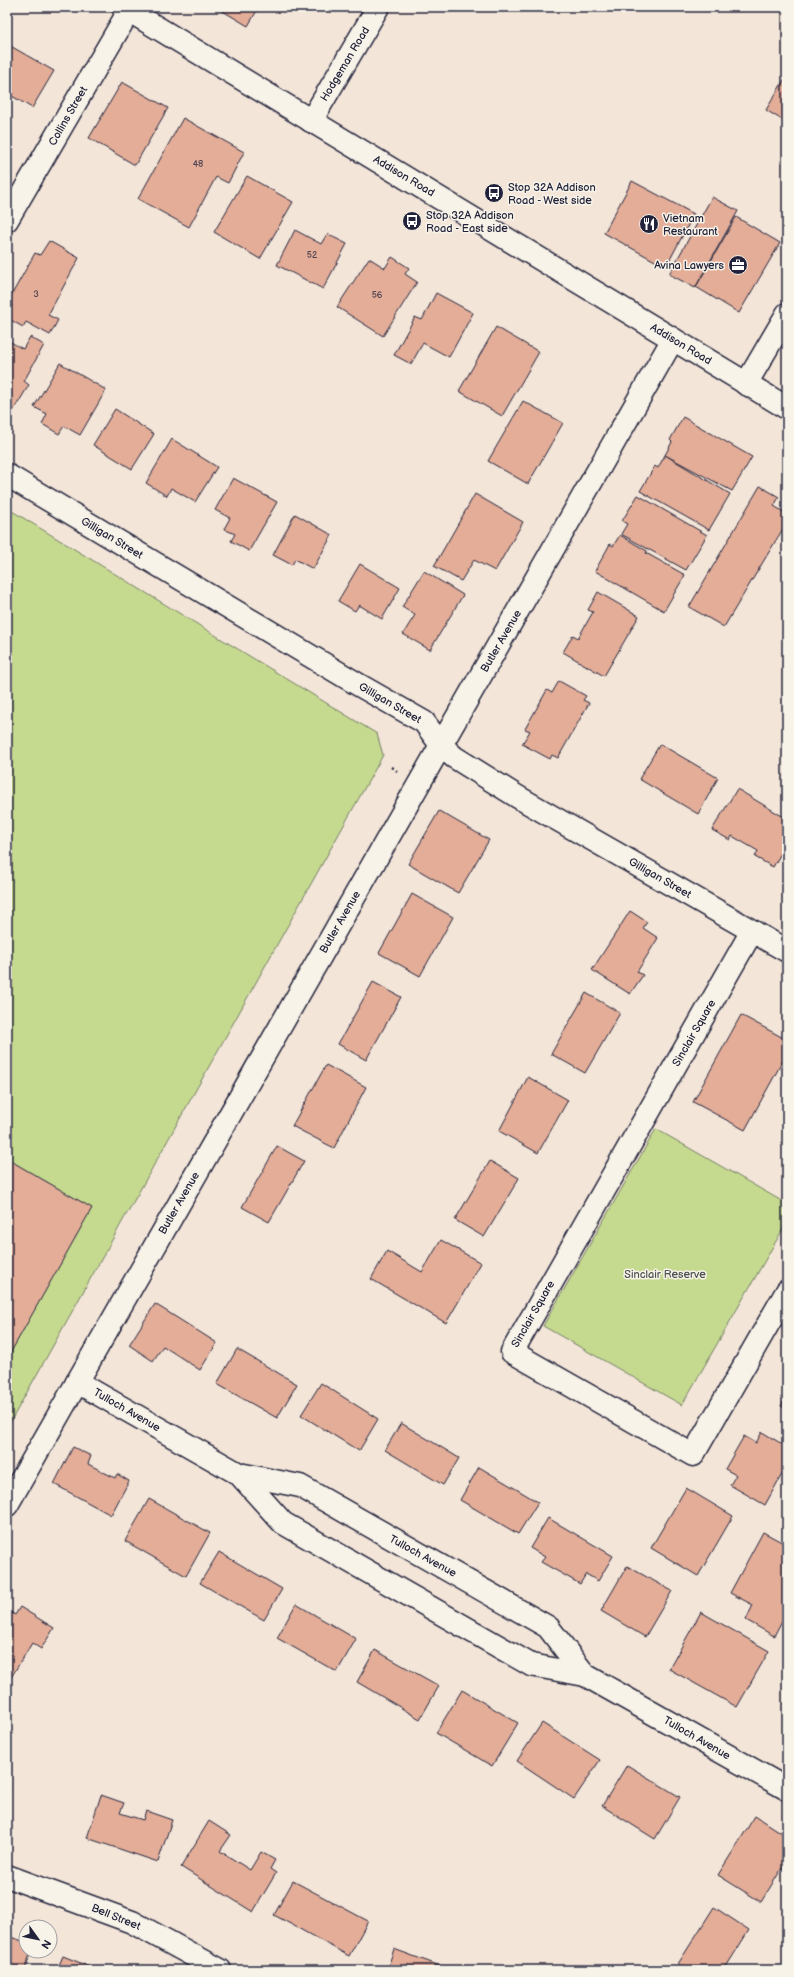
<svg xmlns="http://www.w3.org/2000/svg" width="794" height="1977" viewBox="0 0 794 1977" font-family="'Balsamiq Sans',sans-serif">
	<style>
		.green { fill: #c5da8f; stroke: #747e65 }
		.building { fill: #e3ad98; stroke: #22223b }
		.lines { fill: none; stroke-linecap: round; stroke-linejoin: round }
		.minor-casing { stroke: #22223b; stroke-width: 25 }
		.major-casing { stroke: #22223b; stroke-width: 25 }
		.path { stroke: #22223b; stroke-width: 2.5; stroke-dasharray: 3 3; stroke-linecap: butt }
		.minor { stroke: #f7f3e8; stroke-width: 22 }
		.major { stroke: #f7f3e8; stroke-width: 22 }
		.labels { text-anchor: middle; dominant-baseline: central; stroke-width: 3; stroke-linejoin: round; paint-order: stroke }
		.number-label { font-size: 9px; fill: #524552 }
		.street-label { font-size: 11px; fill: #22223b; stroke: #f7f3e8 }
		.poi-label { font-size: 11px; fill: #22223b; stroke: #f7f3e8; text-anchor: start }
		.park-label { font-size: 11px; fill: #4b5050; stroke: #f7f3e8 }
	</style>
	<rect width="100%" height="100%" fill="#f3e5d8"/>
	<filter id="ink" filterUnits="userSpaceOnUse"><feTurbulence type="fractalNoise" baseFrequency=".025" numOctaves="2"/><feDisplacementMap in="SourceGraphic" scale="8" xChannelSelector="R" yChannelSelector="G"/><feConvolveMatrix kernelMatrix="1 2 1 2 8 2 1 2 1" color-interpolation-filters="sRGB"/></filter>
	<g filter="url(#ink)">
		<g class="green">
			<path d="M7 508 377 734 383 755 7 1428Z"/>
			<path d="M656 1129 787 1204V1222L682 1405 543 1326Z"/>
		</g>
		<g class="building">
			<path d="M216 7H259L248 26Z"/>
			<path d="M7 44 54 71 32 108 7 93Z"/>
			<path d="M787 75V123L766 110Z"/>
			<path d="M122 82 168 108 135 165 89 138Z"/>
			<path d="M183 118 244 152 228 183 216 177 189 227 138 199Z"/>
			<path d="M247 176 293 202 260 259 214 232Z"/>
			<path d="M632 181 694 214 666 267 604 233Z"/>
			<path d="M712 197 738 211 695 288 669 274Z"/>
			<path d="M736 217 780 243 739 313 696 287Z"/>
			<path d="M295 230 321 244 327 234 347 244 323 289 277 265Z"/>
			<path d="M49 241 79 258 48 315 58 320 50 335 26 322 23 327 7 318V303L35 253 40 255Z"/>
			<path d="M392 257 409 268 405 274 417 282 383 336 337 307 369 258 385 268Z"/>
			<path d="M436 293 473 313 449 357 423 343 411 364 394 355 415 317 422 320Z"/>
			<path d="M496 327 539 352 502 416 459 391Z"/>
			<path d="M30 337 44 345 24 381 29 385 12 413 7 410V340L23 349Z"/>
			<path d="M60 363 106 390 80 435 64 426 59 434 42 424 47 414 34 407Z"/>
			<path d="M523 401 563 423 528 484 488 461Z"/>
			<path d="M115 409 154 434 132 469 93 445Z"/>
			<path d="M683 417 752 457 732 491 665 455 672 442 670 440Z"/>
			<path d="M172 439 217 467 195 502 171 488 167 496 146 483Z"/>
			<path d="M665 455 730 494 709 530 640 491 655 466 658 468Z"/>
			<path d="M233 478 277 502 249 551 231 541 235 534 224 529 230 518 215 510Z"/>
			<path d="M760 486 779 497 774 506 787 514V522L724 627 689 607Z"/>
			<path d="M475 494 523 522 495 571 474 560 461 581 434 566Z"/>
			<path d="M638 495 707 535 686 570 621 534 627 524 622 521Z"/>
			<path d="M295 514 332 535 313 569 295 559 292 565 273 555Z"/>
			<path d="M620 535 647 551 646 553 685 575 664 611 595 571 610 544 613 546Z"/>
			<path d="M360 564 400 588 382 619 359 605 355 611 338 601Z"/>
			<path d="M424 571 463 595 430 650 403 634 415 615 402 607Z"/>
			<path d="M598 592 639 616 604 676 563 652 573 635 578 638 593 612 588 610Z"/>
			<path d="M559 681 586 696 583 700 589 703 558 758 552 755 550 759 522 744 530 731 525 729 547 690 552 693Z"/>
			<path d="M660 744 718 778 698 814 639 779Z"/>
			<path d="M737 789 787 819V843L773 867 755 857 758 851 732 836 730 840 712 830Z"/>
			<path d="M439 811 489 840 458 893 408 864Z"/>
			<path d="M412 894 453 917 420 976 379 953Z"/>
			<path d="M630 911 647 922 643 928 658 938 637 972 643 975 630 994 592 970Z"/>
			<path d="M373 982 401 997 366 1060 338 1044Z"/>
			<path d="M586 993 620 1013 585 1073 551 1054Z"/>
			<path d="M741 1015 787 1040V1053L745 1130 693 1102Z"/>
			<path d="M326 1065 366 1087 334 1148 292 1126Z"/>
			<path d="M528 1077 568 1100 538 1153 499 1131Z"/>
			<path d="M277 1146 304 1161 269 1222 242 1207Z"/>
			<path d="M9 1160 92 1208 7 1359V1164Z"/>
			<path d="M490 1161 519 1178 484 1237 455 1220Z"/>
			<path d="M441 1240 481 1263 446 1323 371 1279 387 1251 422 1272Z"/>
			<path d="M155 1304 217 1343 200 1370 163 1346 153 1361 129 1345Z"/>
			<path d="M237 1349 297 1384 277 1418 217 1384Z"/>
			<path d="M321 1383 378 1419 359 1451 301 1415Z"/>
			<path d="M787 1395V1409L781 1406Z"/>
			<path d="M401 1423 459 1458 443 1485 385 1450Z"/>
			<path d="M762 1432 787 1447V1465L765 1505 730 1485 736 1475 725 1469 744 1436 756 1443Z"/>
			<path d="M73 1447 91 1456 88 1464 115 1478 117 1474 129 1481 111 1515 54 1484Z"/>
			<path d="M479 1467 538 1502 518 1534 460 1500Z"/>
			<path d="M686 1488 733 1516 698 1576 651 1548Z"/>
			<path d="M149 1499 210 1533 186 1576 125 1541Z"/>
			<path d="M548 1518 613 1556 598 1581 586 1574 580 1584 541 1562 545 1557 530 1548Z"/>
			<path d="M763 1532 787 1545V1611L774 1636 746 1620 753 1605 730 1593Z"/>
			<path d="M219 1552 282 1589 264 1620 200 1583Z"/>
			<path d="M627 1566 672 1591 645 1637 601 1611Z"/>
			<path d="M296 1604 356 1639 337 1672 277 1638Z"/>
			<path d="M20 1607 54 1628 41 1649 32 1643 7 1684V1610L15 1615Z"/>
			<path d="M701 1612 769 1651 737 1707 669 1669Z"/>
			<path d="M375 1650 439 1686 420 1719 357 1682Z"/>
			<path d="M462 1690 518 1723 492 1766 436 1733Z"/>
			<path d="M542 1723 600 1760 574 1799 517 1761Z"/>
			<path d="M627 1765 680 1797 655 1839 602 1806Z"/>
			<path d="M7 1778 10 1790 7 1791Z"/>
			<path d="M101 1795 124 1803 120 1813 143 1820 146 1811 172 1820 158 1862 87 1838Z"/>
			<path d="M755 1816 787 1837V1860L761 1902 718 1875Z"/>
			<path d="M209 1821 231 1835 220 1851 250 1870 261 1852 275 1860 270 1869 276 1873 253 1912 181 1867Z"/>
			<path d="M293 1881 368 1921 349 1956 274 1915Z"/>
			<path d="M714 1907 749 1930 724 1970H688L678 1964Z"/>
			<path d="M7 1936 26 1942V1951H31L25 1970H7Z"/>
			<path d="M394 1949 451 1970H387Z"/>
			<path d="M63 1956 98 1970H57Z"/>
		</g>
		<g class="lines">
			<g class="minor-casing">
				<g id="minor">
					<path d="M311 121 378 7"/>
					<path d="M7 220 129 11"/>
					<path d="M746 384 787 314"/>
					<path d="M7 475 359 685 424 722 441 745 454 757 518 797 787 951"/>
					<path d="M752 931 512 1352 693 1455 787 1291"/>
					<path d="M77 1382 239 1474 300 1486 548 1627 585 1675"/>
					<path d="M239 1474 283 1523 531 1665 585 1675 787 1789"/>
					<path d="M7 1505 673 339"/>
					<path d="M7 1876 132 1922 220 1970"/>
				</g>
			</g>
			<g class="major-casing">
				<path id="major" d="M123 7 787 408"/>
			</g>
			<path class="path" d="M391 767 397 771"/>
			<use href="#minor" class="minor"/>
			<use href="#major" class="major"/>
		</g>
	</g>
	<defs>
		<g id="bus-disc" transform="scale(1)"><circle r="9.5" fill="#22223b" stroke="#f7f3e8"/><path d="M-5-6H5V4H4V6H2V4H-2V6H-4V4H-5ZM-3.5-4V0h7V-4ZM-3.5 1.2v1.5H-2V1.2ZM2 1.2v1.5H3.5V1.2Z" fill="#fff"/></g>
		<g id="restaurant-disc" transform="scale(1)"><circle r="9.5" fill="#22223b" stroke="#f7f3e8"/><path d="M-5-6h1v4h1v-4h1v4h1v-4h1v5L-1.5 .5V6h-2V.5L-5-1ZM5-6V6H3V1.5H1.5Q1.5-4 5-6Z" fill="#fff"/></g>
		<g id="office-disc" transform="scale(1)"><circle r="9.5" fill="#22223b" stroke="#f7f3e8"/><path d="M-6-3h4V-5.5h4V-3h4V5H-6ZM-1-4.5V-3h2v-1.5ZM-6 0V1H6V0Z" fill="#fff"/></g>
	</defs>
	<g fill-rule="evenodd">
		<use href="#bus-disc" x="494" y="193"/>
		<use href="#bus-disc" x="412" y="221"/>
		<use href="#restaurant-disc" x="649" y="224"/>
		<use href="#office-disc" x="738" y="265"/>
	</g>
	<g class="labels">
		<g class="number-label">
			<text x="198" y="164">48</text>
			<text x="312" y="255">52</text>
			<text x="36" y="294">3</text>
			<text x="377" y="295">56</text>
		</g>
		<g class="street-label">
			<text transform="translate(345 64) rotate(-59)">Hodgeman Road</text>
			<text transform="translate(68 116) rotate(-60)">Collins Street</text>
			<text transform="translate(404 176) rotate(31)">Addison Road</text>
			<text transform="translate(681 344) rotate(31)">Addison Road</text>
			<text transform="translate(112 538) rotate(31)">Gilligan Street</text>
			<text transform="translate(501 641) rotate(-60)">Butler Avenue</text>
			<text transform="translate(390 703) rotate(30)">Gilligan Street</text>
			<text transform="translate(660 878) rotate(30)">Gilligan Street</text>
			<text transform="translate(340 922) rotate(-60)">Butler Avenue</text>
			<text transform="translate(694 1033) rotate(-60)">Sinclair Square</text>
			<text transform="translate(179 1203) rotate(-60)">Butler Avenue</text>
			<text transform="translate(533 1314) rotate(-60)">Sinclair Square</text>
			<text transform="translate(127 1410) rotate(30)">Tulloch Avenue</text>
			<text transform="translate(423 1556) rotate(29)">Tulloch Avenue</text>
			<text transform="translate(697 1738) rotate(30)">Tulloch Avenue</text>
			<text transform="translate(116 1917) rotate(22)">Bell Street</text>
		</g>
		<g class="poi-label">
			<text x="508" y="187">Stop 32A Addison<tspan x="508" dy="13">Road - West side</tspan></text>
			<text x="426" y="215">Stop 32A Addison<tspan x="426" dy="13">Road - East side</tspan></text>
			<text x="663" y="218">Vietnam<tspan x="663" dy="13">Restaurant</tspan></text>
			<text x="724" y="265" text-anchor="end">Avina Lawyers</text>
		</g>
		<g class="park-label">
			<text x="665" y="1274">Sinclair Reserve</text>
		</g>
	</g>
	<rect width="794" height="1977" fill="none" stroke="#f7f3e8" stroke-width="24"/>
	<rect x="12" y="12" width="770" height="1953" fill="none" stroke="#22223b" stroke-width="1.5" filter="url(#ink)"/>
	<g transform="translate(38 1939) rotate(123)"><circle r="19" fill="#f7f3e8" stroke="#a29fa3"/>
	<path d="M0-3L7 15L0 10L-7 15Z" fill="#22223b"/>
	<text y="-6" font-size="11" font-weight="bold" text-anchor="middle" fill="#22223b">N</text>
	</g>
</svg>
